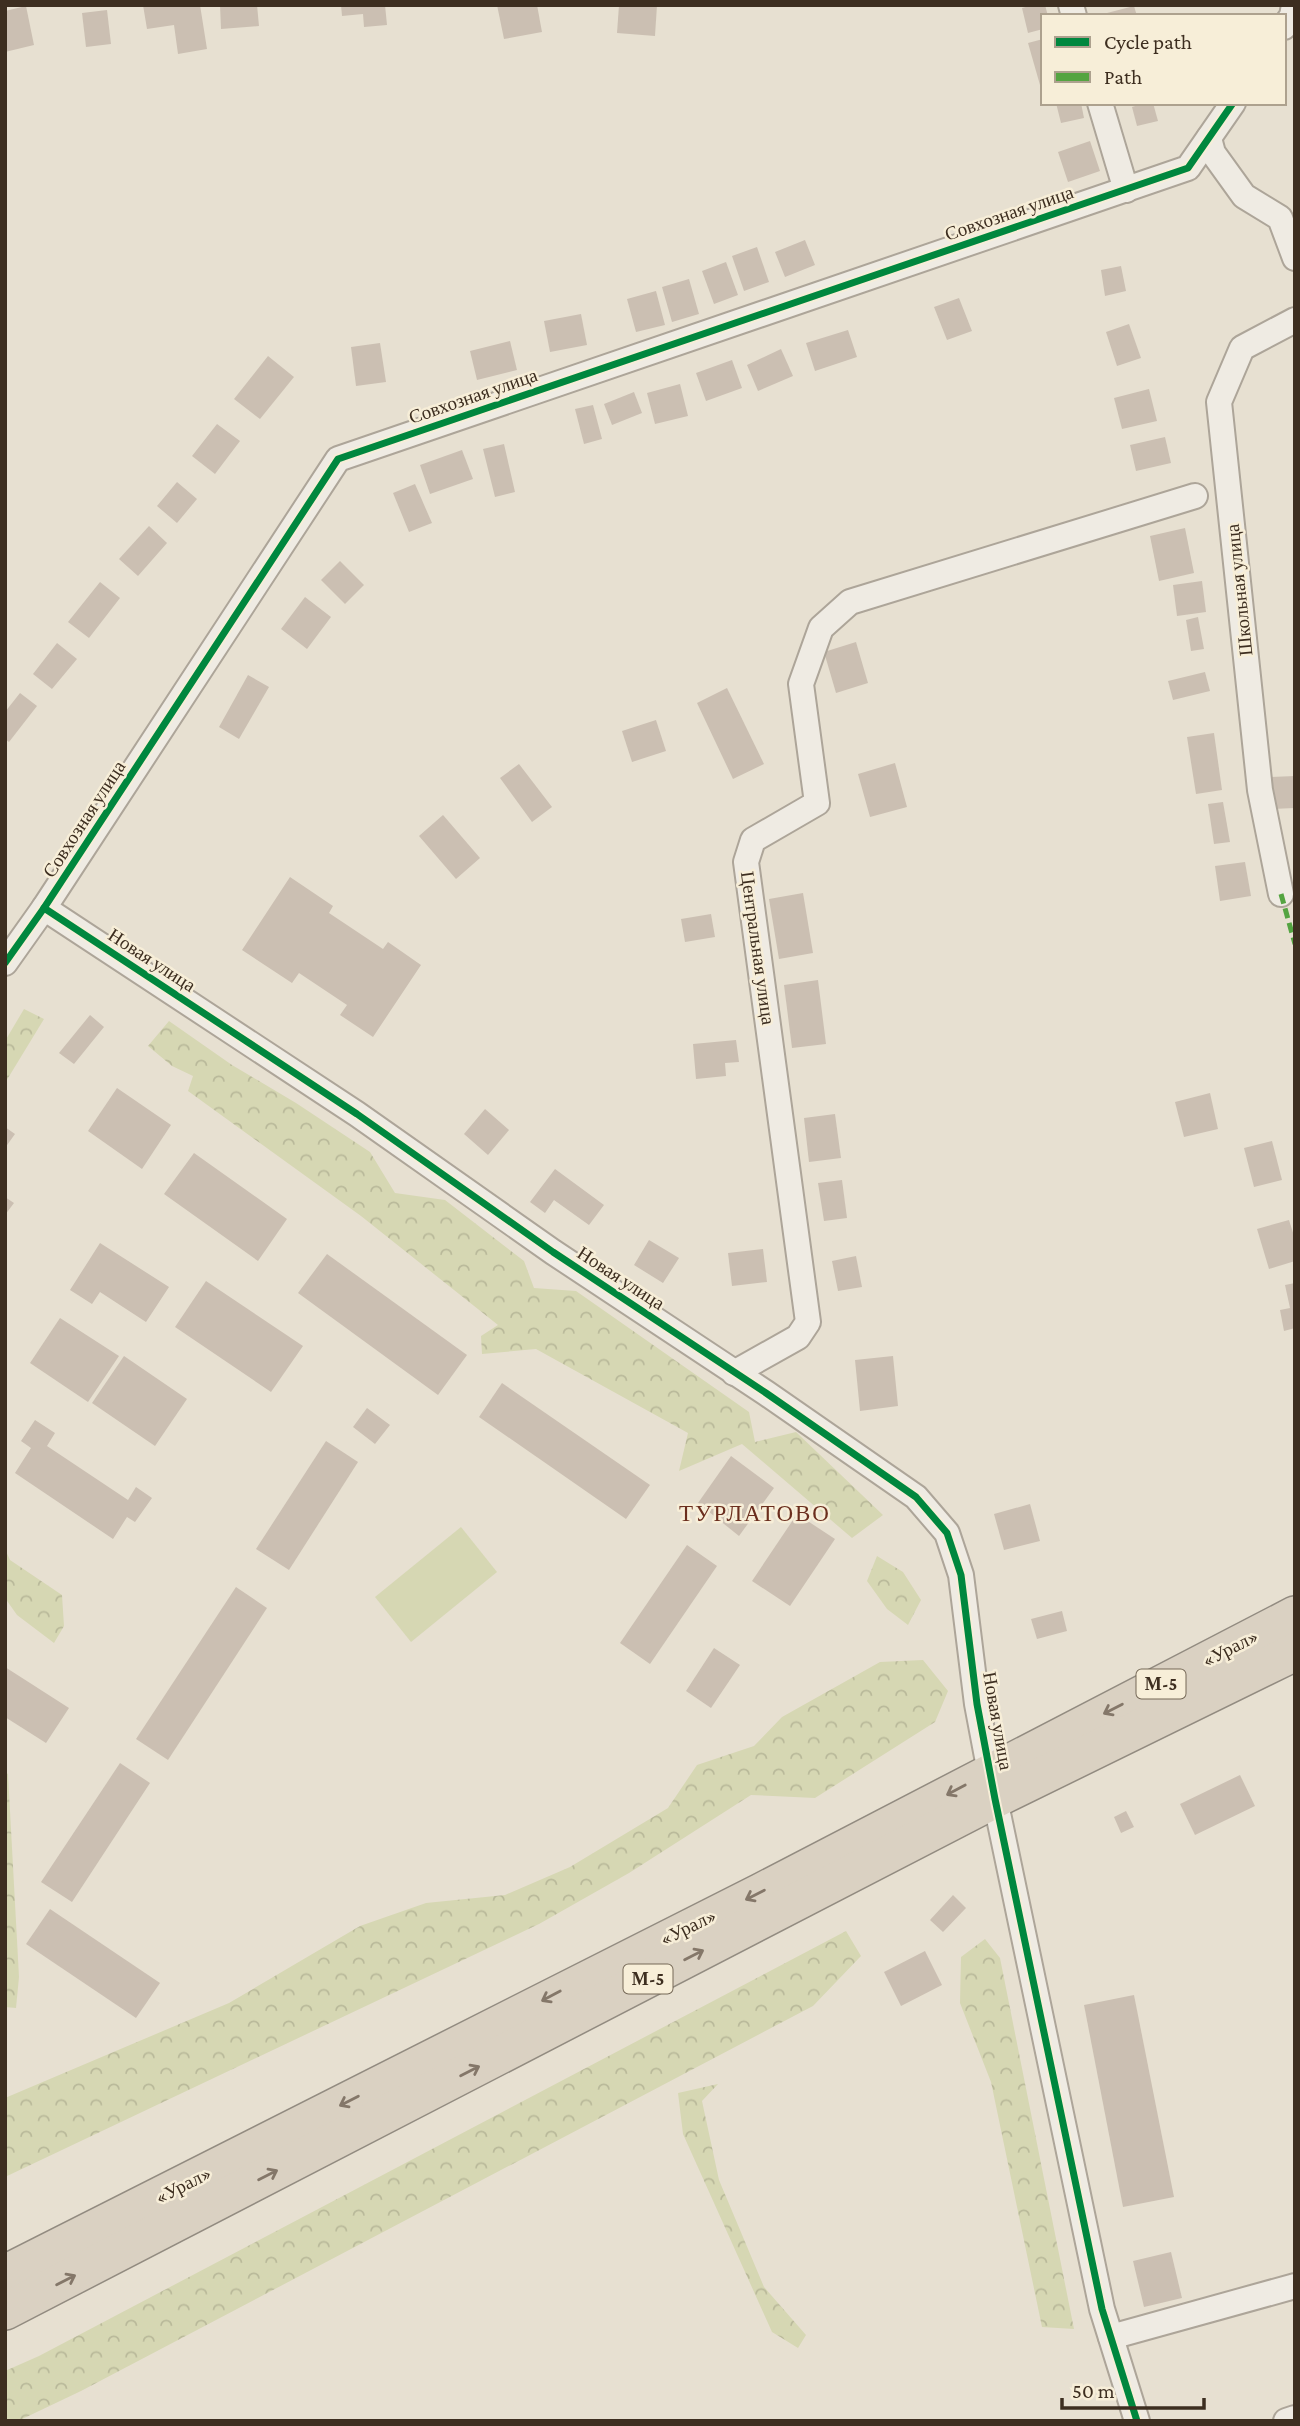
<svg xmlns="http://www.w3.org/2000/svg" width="1300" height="2426" viewBox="0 0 1300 2426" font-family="'Crimson Pro',serif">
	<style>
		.forest { fill: url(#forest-crowns) }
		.garden { fill: #d6d7b3 }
		.building { fill: #cbbfb2 }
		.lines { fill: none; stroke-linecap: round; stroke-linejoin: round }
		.minor-casing { stroke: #ada599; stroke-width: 28 }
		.highway-casing { stroke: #928b80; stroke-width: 40 }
		.minor { stroke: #efebe3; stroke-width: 24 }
		.highway { stroke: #dad1c2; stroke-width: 37 }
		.quiet { stroke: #54a441; stroke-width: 5; stroke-dasharray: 10 5; stroke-linecap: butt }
		.cycleway-casing { stroke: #f7eed8; stroke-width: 11 }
		.cycleway { stroke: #00873e; stroke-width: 7 }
		.oneway { stroke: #847769 }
		.labels { text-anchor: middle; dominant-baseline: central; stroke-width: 5; stroke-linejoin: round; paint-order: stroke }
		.shield { fill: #f7eed8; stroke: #756857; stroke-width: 2 }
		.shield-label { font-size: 18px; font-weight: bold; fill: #3d2e20 }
		.street-label { font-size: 19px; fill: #3d2e20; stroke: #f7eed8 }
		.quarter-label { font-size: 23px; letter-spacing: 2px; fill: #6b2e1e; stroke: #f7eed8 }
	</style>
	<defs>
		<pattern id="forest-crowns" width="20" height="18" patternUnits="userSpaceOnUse" patternTransform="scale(1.75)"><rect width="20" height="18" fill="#d6d7b3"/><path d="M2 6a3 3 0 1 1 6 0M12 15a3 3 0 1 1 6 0" fill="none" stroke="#b9b99a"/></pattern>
	</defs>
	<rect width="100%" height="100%" fill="#e7e0d1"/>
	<g class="forest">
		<path d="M24 1009 44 1019 5 1083V1041Z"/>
		<path d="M169 1021 232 1065 296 1103 370 1152 395 1193 445 1200 524 1261 534 1288 576 1291 749 1412 755 1442 796 1432 883 1515 852 1538 742 1444 679 1471 688 1433 536 1349 482 1354 481 1336 498 1325 361 1216 188 1091 193 1076 172 1066 148 1046Z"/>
		<path d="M5 1549 10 1560 62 1595 64 1626 54 1643 17 1615 5 1598Z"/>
		<path d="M877 1556 903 1572 921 1600 908 1625 887 1609 867 1581Z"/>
		<path d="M923 1660 948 1691 935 1722 815 1798 751 1795 629 1873 539 1924 5 2177V2098L229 2003 360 1926 426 1903 505 1895 570 1867 668 1808 697 1765 754 1746 782 1717 880 1662Z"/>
		<path d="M5 1772 8 1774 19 1977 16 2008 5 2007Z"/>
		<path d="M846 1931 861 1956 813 2006 81 2391 18 2421H5V2371L39 2356Z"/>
		<path d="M985 1939 1000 1958 1074 2329 1042 2327 991 2082 960 2003 961 1957Z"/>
		<path d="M718 2084 702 2101 719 2180 764 2287 806 2335 798 2348 772 2332 683 2134 678 2093Z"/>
	</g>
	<path class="garden" d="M461 1527 497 1572 411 1642 375 1597Z"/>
	<g class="building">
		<path d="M143 5H200L207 49 178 54 174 25 147 29Z"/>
		<path d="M220 5H257L259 26 221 29Z"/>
		<path d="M341 5H385L387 25 364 27 363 14 342 16Z"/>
		<path d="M497 5H537L542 32 504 39Z"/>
		<path d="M619 5H657L655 36 617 33Z"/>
		<path d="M1033 5H1045L1048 16H1043V29L1028 33 1022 8Z"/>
		<path d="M26 6 34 45 5 52V11Z"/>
		<path d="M1134 6 1137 16H1108L1107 13Z"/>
		<path d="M107 10 111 44 86 47 82 13Z"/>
		<path d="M1043 39V84L1040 85 1028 43Z"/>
		<path d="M1056 103H1081L1084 118 1061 123Z"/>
		<path d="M1145 103H1153L1158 121 1137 126 1132 107Z"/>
		<path d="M1090 141 1100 171 1068 182 1058 152Z"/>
		<path d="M805 240 815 265 785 277 775 252Z"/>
		<path d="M757 247 769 282 744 291 732 256Z"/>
		<path d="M726 262 738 295 714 304 702 271Z"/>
		<path d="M1121 266 1126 291 1105 296 1101 270Z"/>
		<path d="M689 279 699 314 672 322 662 287Z"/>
		<path d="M656 291 665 325 636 332 627 299Z"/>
		<path d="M959 298 972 331 947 340 934 307Z"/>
		<path d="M581 314 587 345 550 352 544 321Z"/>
		<path d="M1129 324 1141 358 1117 366 1106 332Z"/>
		<path d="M848 330 857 357 815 371 806 343Z"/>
		<path d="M510 341 517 370 477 380 470 351Z"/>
		<path d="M380 343 386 382 356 386 351 347Z"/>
		<path d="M781 349 793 376 758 391 747 365Z"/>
		<path d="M268 356 294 377 260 419 234 399Z"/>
		<path d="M732 360 742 388 706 401 696 373Z"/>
		<path d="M680 384 688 416 655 424 647 393Z"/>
		<path d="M1149 389 1157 421 1122 429 1114 398Z"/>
		<path d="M634 392 642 413 612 425 604 404Z"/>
		<path d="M593 405 602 439 584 444 575 409Z"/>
		<path d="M217 424 240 441 215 474 192 456Z"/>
		<path d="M1165 437 1171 463 1136 471 1130 445Z"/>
		<path d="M504 444 515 492 495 497 483 449Z"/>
		<path d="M462 450 473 479 430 494 420 465Z"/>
		<path d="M177 482 197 499 177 523 157 506Z"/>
		<path d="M415 484 432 523 409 532 393 493Z"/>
		<path d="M149 526 167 543 138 576 119 559Z"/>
		<path d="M1185 528 1194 573 1159 581 1150 536Z"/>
		<path d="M340 561 364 585 345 604 321 580Z"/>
		<path d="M1202 581 1206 612 1177 616 1173 585Z"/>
		<path d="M100 582 120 598 89 638 68 622Z"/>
		<path d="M305 597 331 617 307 649 281 629Z"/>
		<path d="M1198 617 1204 649 1191 651 1186 620Z"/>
		<path d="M856 642 868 683 836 693 824 652Z"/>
		<path d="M57 643 77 659 52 689 33 674Z"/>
		<path d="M1205 672 1210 691 1173 700 1168 681Z"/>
		<path d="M248 675 269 687 239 739 219 727Z"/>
		<path d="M727 688 764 764 733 779 697 703Z"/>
		<path d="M20 693 37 706 9 742 5 739V712Z"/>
		<path d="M656 720 666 751 632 762 622 731Z"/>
		<path d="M1214 733 1222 790 1196 794 1187 737Z"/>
		<path d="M895 763 907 807 870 817 858 774Z"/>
		<path d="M519 764 552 807 532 822 500 778Z"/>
		<path d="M1295 776V808L1272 809 1271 777Z"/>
		<path d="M1223 802 1230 842 1214 844 1208 804Z"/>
		<path d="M443 815 480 858 456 879 419 836Z"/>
		<path d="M1245 862 1251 896 1220 901 1215 866Z"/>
		<path d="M290 877 333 906 329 913 383 949 388 942 421 965 373 1037 340 1015 347 1005 299 973 292 983 242 950Z"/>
		<path d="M803 893 813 953 779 959 769 899Z"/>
		<path d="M711 914 715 937 685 942 681 919Z"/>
		<path d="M818 980 826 1044 792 1048 784 985Z"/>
		<path d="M90 1015 104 1027 74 1064 59 1053Z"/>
		<path d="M736 1040 739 1062 725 1063 726 1076 696 1079 693 1044Z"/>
		<path d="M117 1088 171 1125 142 1169 88 1131Z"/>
		<path d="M1210 1093 1218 1129 1184 1137 1175 1102Z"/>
		<path d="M485 1109 509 1130 488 1155 464 1134Z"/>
		<path d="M835 1114 841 1158 809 1162 804 1118Z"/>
		<path d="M5 1127 15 1134 5 1148Z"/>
		<path d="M1272 1141 1282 1180 1254 1187 1244 1148Z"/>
		<path d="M194 1153 287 1219 258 1261 164 1194Z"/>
		<path d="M555 1169 604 1205 589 1225 554 1200 545 1213 530 1202Z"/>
		<path d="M842 1180 847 1218 824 1221 818 1183Z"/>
		<path d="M5 1197 14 1203 5 1215Z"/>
		<path d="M1289 1220 1295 1239V1261L1269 1269 1257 1229Z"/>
		<path d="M649 1240 679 1258 663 1283 634 1265Z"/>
		<path d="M100 1243 169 1287 146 1322 100 1292 92 1304 70 1290Z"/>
		<path d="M763 1249 767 1282 732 1286 728 1253Z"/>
		<path d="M327 1254 467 1355 438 1395 298 1293Z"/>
		<path d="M856 1256 862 1287 838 1291 832 1261Z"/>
		<path d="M206 1281 303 1346 271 1392 175 1327Z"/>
		<path d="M1295 1283V1328L1284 1331 1280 1310 1290 1308 1285 1285Z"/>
		<path d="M60 1318 119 1356 88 1402 30 1363Z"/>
		<path d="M124 1356 187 1399 155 1446 92 1403Z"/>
		<path d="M893 1356 898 1406 860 1411 855 1360Z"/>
		<path d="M502 1383 650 1485 626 1519 479 1417Z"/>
		<path d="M367 1408 390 1425 375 1444 353 1427Z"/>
		<path d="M35 1420 55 1433 47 1446 128 1500 136 1487 152 1498 135 1522 127 1517 113 1539 15 1473 31 1448 21 1441Z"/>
		<path d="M326 1441 358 1462 289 1570 256 1549Z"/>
		<path d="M731 1456 774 1488 739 1536 698 1503Z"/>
		<path d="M1030 1504 1040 1541 1004 1550 994 1514Z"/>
		<path d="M797 1514 835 1539 790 1606 752 1581Z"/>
		<path d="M687 1545 717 1566 650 1664 620 1643Z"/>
		<path d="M236 1587 267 1608 168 1760 136 1739Z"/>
		<path d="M1062 1611 1067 1631 1037 1639 1031 1619Z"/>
		<path d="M714 1648 740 1665 711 1708 686 1691Z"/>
		<path d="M5 1667 69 1708 46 1743 5 1717Z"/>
		<path d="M120 1763 150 1783 72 1902 41 1882Z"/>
		<path d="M1240 1775 1255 1806 1195 1835 1180 1804Z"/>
		<path d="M1126 1811 1134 1827 1121 1833 1114 1817Z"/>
		<path d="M953 1895 966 1908 943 1932 930 1920Z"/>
		<path d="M50 1909 160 1983 136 2018 26 1944Z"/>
		<path d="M925 1951 942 1985 901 2006 884 1972Z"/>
		<path d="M1134 1995 1174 2197 1123 2207 1084 2005Z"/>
		<path d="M1171 2252 1182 2298 1144 2307 1133 2261Z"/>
	</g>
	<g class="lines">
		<g class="minor-casing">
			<g id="minor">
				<path d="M1071 5 1074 16"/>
				<path d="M1284 27 1292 16 1294 5"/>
				<path d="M1100 103 1126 190"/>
				<path d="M1209 138 1213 153 1244 196 1280 218 1295 258"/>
				<path d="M1281 894 1260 790 1219 402 1242 348 1295 320"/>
				<path d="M44 908 357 1114 553 1252 766 1393 916 1497 947 1533 961 1575 977 1704 995 1799 1102 2309 1137 2421"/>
				<path d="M5 963 44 908 338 459 1188 168 1233 103"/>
				<path d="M734 1373 798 1337 808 1322 746 862 753 840 817 803 801 684 821 628 850 602 1195 496"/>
				<path d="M1111 2337 1295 2286"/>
				<path d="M1286 2421 1295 2418"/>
			</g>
		</g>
		<g class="highway-casing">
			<g id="highway">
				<path d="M5 2274 761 1892 1295 1615"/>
				<path d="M5 2311 995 1799 1295 1652"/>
			</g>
		</g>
		<use href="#minor" class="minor"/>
		<use href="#highway" class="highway"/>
		<path class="quiet" d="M1281 894 1295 944"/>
		<g class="cycleway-casing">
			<g id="cycleway">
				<path d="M44 908 357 1114 553 1252 766 1393 916 1497 947 1533 961 1575 977 1704 995 1799 1102 2309 1137 2421"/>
				<path d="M5 963 44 908 338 459 1188 168 1233 103"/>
			</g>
		</g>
		<use href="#cycleway" class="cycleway"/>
	</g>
	<defs><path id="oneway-shaft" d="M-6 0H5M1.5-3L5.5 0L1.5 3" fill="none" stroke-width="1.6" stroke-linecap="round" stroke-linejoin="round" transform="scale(1.75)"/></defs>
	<g class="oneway">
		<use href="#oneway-shaft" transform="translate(1113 1709) rotate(153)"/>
		<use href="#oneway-shaft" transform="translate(956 1790) rotate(152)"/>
		<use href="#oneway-shaft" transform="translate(755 1895) rotate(153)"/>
		<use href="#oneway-shaft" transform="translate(694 1955) rotate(-27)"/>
		<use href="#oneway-shaft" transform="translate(551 1996) rotate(152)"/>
		<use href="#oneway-shaft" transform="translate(470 2071) rotate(-27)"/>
		<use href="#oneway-shaft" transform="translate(349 2101) rotate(153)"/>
		<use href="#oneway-shaft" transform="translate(268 2175) rotate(-27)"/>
		<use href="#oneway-shaft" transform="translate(66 2280) rotate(-27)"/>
	</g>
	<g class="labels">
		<g class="shield">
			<rect x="1136.5" y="1669.5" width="49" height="29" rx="5"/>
			<rect x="623.5" y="1964.5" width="49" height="29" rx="5"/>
		</g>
		<g class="shield-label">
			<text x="1161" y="1684">М-5</text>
			<text x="648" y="1979">М-5</text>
		</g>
		<g class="street-label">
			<text transform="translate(1009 213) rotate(-19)">Совхозная улица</text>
			<text transform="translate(473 396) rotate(-19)">Совхозная улица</text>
			<text transform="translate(1239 590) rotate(-96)">Школьная улица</text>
			<text transform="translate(84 819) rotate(-57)">Совхозная улица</text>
			<text transform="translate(758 948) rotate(82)">Центральная улица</text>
			<text transform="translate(152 960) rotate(33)">Новая улица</text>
			<text transform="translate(621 1278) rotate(33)">Новая улица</text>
			<text transform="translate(1230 1648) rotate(-27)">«Урал»</text>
			<text transform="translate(998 1721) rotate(80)">Новая улица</text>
			<text transform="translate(688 1927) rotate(-26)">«Урал»</text>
			<text transform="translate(183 2185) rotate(-27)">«Урал»</text>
		</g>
		<g class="quarter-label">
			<text x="755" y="1513">ТУРЛАТОВО</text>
		</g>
	</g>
	<rect width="1300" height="2426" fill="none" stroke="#3d2e20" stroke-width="14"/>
	<rect x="1041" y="14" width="245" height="91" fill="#f7eed8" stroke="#ada18e" stroke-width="2"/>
	<rect x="1055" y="37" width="35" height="10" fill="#00873e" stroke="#ada18e" stroke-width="2"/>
	<text x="1104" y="49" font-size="21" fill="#3d2e20">Cycle path</text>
	<rect x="1055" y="72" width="35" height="10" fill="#54a441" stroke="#ada18e" stroke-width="2"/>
	<text x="1104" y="84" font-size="21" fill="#3d2e20">Path</text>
	<path d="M1062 2398v10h142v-10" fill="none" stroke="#3d2e20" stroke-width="3.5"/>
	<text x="1072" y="2398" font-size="21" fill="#3d2e20" stroke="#f7eed8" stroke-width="5" paint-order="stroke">50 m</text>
</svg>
